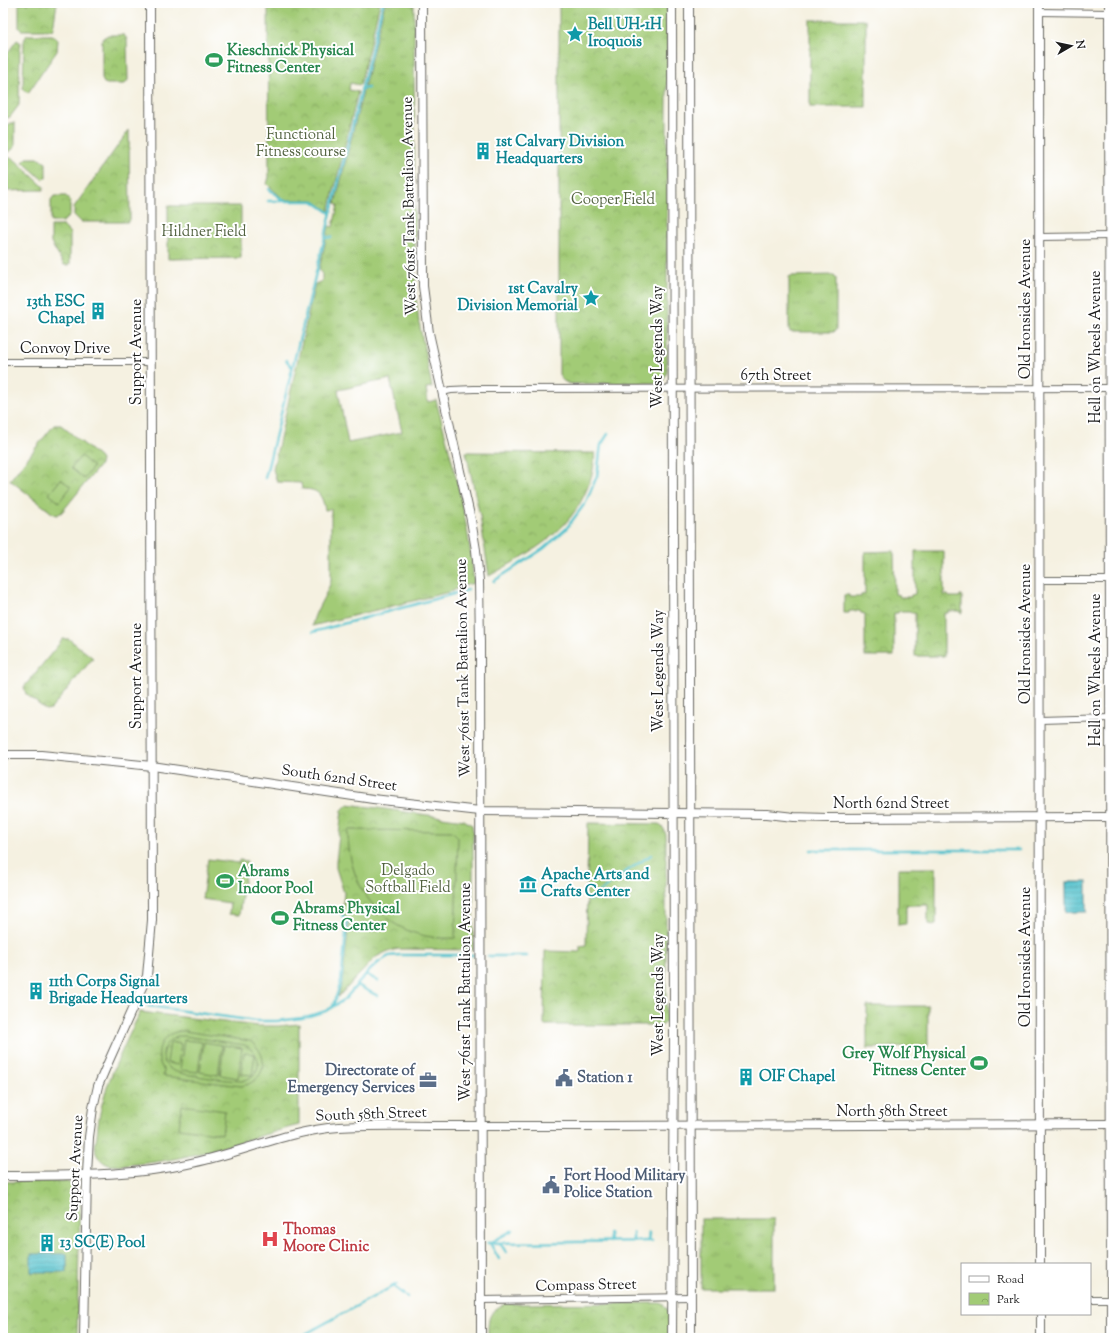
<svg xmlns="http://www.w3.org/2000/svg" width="1117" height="1341" viewBox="0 0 1117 1341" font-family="'Sorts Mill Goudy',serif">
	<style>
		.grass { fill: url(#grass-tufts); stroke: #5f7449; fill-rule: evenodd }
		.park { fill: url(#park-crowns); stroke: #5f7449 }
		.pitch { fill: #a2cb76; stroke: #5f7449; fill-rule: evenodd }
		.water { fill: url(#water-rules); stroke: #397075 }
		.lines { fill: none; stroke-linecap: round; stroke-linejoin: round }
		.stream { stroke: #56c3ce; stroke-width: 2.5 }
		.minor-casing { stroke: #686761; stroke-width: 8 }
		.tertiary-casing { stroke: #686761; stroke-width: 10 }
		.minor { stroke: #fff; stroke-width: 6 }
		.tertiary { stroke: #fff; stroke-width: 8 }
		.labels { text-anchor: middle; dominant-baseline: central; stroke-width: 4; stroke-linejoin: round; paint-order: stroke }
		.culture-label { font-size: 15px; font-weight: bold; fill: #0d838f; stroke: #fff; text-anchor: start }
		.leisure-label { font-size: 15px; font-weight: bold; fill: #27864d; stroke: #fff; text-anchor: start }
		.park-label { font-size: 15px; fill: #526240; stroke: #fff }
		.street-label { font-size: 15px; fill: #1c1c1c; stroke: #fff }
		.service-label { font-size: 15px; font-weight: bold; fill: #4e5e75; stroke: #fff; text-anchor: start }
		.health-label { font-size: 15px; font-weight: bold; fill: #be3a42; stroke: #fff; text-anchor: start }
	</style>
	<defs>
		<pattern id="grass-tufts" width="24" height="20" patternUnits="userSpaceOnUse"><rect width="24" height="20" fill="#a2cb76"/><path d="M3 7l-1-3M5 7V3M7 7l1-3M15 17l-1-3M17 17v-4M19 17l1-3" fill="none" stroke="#8bae66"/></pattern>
		<pattern id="park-crowns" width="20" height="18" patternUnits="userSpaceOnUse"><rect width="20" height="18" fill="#a2cb76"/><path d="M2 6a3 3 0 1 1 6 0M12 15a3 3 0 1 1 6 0" fill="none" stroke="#8bae66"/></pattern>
		<pattern id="water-rules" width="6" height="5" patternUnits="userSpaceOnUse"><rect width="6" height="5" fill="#56c3ce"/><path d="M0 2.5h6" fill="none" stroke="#4aa7b0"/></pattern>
	</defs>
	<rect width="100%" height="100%" fill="#fff"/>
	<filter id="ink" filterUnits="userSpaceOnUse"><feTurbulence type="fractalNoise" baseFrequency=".025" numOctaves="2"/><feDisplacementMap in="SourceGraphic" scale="8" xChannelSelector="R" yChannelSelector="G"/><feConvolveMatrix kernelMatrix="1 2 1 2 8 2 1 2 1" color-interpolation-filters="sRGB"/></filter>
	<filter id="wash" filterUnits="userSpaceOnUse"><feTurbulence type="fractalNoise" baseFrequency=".012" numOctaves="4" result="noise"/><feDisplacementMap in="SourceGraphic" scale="16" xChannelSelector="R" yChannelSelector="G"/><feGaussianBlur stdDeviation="0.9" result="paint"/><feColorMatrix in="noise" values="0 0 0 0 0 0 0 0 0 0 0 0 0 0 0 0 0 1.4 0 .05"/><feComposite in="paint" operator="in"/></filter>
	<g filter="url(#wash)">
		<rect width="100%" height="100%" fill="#f5f1e1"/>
		<g class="grass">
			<path d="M385 3H414L415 289 419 322 432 387 426 388 428 402 436 400C452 460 469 521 474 583L459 587 453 591 312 626C314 611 326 597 331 581V509L325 510C322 494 318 489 302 489L301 483 277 482 273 469 315 284 322 281V272L319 270 329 226 333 227 338 205 335 204ZM390 379 402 432 348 443 338 390Z"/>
			<path d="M834 275 836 277V330L834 332H790L789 330V277L791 276Z"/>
			<path d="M867 1006H928V1045L927 1047 867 1048Z"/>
			<rect x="701" y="1219" width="73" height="69"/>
		</g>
		<g class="park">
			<path d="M19 3H57L53 29 51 30H21L19 28Z"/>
			<path d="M268 3H380L360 85 350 83 349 90 358 92 329 211 313 200H284L267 184 269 177Z"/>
			<path d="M559 3H667V372L663 381 658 383 571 384C565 383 561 380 559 374Z"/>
			<rect x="810" y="20" width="56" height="87"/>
			<path d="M27 35H52L56 37 58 40 57 51 28 93 23 89 24 40Z"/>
			<path d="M108 35H124L127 39 128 80 125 84H107L104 83 102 79V41L103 38Z"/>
			<path d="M17 40 20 42 19 105 10 117 3 119V59Z"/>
			<path d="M11 123H15V147L8 153H3V129Z"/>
			<path d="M129 130 130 220 128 222H81L74 215V207Z"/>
			<path d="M3 158H13L44 187 43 190 3 191Z"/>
			<path d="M27 158H38L46 163V178L42 179 23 162Z"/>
			<path d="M54 196H66L70 200V215L63 222H51V200Z"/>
			<path d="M168 206H241V258L168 259Z"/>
			<path d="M51 226H63L70 233V264L69 265H64L51 243Z"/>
			<path d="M54 425H61L99 457 101 460 100 465 62 512 57 515 52 513 10 480Z"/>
			<path d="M466 452 591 453H595C594 460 594 467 592 474 577 529 535 550 489 576L480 516Z"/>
			<path d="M894 551 895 594 899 595V597H911V595L915 594V551H944V595H948L949 597H960V595H962V613H960V611H948V613H944V656H915V613H911L910 611H899L898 613H894V656H865V614L861 613 860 611H849V613H844V595H849V597H861V595L865 594V552Z"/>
			<path d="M63 639H69L93 658 51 709 46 710 26 694 24 687Z"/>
			<path d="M348 804 464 820 472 825 473 831V950L399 949 388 951 376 957 338 997 342 982 349 924 342 911 344 893 336 868V861L342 810Z"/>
			<path d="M588 823 655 824H659L664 829 666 835V1021L663 1025H544L545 951 580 952V946L586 945Z"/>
			<path d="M898 868H936V925L928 924V905H906V924L898 925Z"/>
			<path d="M140 1012 258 1026H278L299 1024V1125C245 1139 193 1160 136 1164 128 1165 117 1167 109 1165 103 1163 98 1158 96 1153 94 1147 96 1140 97 1135 100 1090 122 1052 140 1012Z"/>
			<path d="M65 1181C74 1184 77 1190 80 1198L77 1338H3V1182Z"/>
			<path d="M659 1303C673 1306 669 1326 669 1338H488C488 1321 487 1311 505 1304Z"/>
		</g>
		<g class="pitch">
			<path d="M81 456 93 467 84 479 71 468Z"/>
			<path d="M61 479 71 487 59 502 49 494Z"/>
			<path d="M348 830 452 831 458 837 455 938C390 942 347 893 348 830Z"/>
			<path d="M208 859 239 863V860L247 861 239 915 229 914 230 903 202 899Z"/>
			<path d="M184 1031 250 1041C271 1055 266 1082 241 1086L163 1076 164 1071C152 1053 161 1031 184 1031ZM177 1036H184L245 1045C263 1054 263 1076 242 1081 231 1081 179 1075 172 1070 166 1067 163 1061 163 1055 163 1045 169 1040 177 1036Z"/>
			<path d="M184 1040 202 1042 198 1072 180 1070Z"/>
			<path d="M170 1042 181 1044 178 1065 167 1063Z"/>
			<path d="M204 1042 222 1045 218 1075 200 1072Z"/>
			<path d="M224 1045 242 1048 238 1078 220 1075Z"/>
			<path d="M244 1053 255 1054 252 1075 241 1074Z"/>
			<path d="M182 1105 225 1111 222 1134 179 1128Z"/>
		</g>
		<g class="water">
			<rect x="1066" y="882" width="21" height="30"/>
			<rect x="31" y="1254" width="36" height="18"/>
		</g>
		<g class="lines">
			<g class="stream">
				<path d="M361 89 368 88"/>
				<path d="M269 189 284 201H313L330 213"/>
				<path d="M268 201H283"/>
				<path d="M325 238 331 237"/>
				<path d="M286 360 292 367"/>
				<path d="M265 478 383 3"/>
				<path d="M494 581 543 549 566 529 586 502 597 476 601 445 608 434"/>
				<path d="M313 632 468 590"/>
				<path d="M811 850H1019"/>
				<path d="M590 900 621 875 651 855"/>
				<path d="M488 956H527"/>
				<path d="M366 974 378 981"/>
				<path d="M357 985 378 996"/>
				<path d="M148 1006 256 1021H277L302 1018 326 1011 345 999 367 973 379 962 389 956 400 955H474"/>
				<path d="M333 1006 341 982 347 924 341 913"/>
				<path d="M609 1233 610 1242"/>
				<path d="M633 1233V1241"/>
				<path d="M648 1241 649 1233"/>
				<path d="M487 1243 652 1241"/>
				<path d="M500 1243 506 1252"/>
				<path d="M499 1259 490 1243 513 1230"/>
				<path d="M393 1286 407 1297"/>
				<path d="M298 1338 397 1284"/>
			</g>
		</g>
	</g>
	<g filter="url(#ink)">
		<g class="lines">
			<g class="minor-casing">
				<g id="minor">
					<path d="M1039 12 1109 13"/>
					<path d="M1040 237 1110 236"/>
					<path d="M3 362H151"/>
					<path d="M442 392 451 390 474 389 1110 388"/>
					<path d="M1040 580H1110"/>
					<path d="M1040 720 1110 718"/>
					<path d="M1090 1299H1114"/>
					<path d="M481 1300 691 1297"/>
				</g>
			</g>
			<g class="tertiary-casing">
				<g id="tertiary">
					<path d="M422 3 423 286 429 333 471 520 476 550 479 581 480 642 481 1338"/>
					<path d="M672 3 674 1036 672 1338"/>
					<path d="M689 3 691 1338"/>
					<path d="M1039 3 1040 1264"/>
					<path d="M1109 3 1111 1338"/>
					<path d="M3 755H41L152 766 373 799 480 811 767 814 794 817 827 818 1114 817"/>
					<path d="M3 1176C63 1175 128 1177 187 1164 239 1154 285 1131 339 1127 370 1125 402 1126 434 1126 490 1126 546 1126 602 1126 771 1126 941 1126 1111 1124"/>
					<path d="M1041 1314V1338"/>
					<path d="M84 1338 87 1174 89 1137 93 1108 98 1086 107 1065 147 976 152 920 150 3"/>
				</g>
			</g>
			<use href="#minor" class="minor"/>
			<use href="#tertiary" class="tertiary"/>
		</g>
	</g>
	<defs>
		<g id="sight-bare" transform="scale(1.38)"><path d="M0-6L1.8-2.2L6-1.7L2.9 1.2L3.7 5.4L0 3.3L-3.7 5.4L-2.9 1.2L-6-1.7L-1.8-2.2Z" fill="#0f9aa8" stroke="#fff" stroke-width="2.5" paint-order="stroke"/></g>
		<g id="stadium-bare" transform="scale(1.38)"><path d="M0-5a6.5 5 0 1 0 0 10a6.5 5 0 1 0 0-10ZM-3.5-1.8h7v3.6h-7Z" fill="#2e9e5b" stroke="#fff" stroke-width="2.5" paint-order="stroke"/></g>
		<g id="building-bare" transform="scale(1.38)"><path d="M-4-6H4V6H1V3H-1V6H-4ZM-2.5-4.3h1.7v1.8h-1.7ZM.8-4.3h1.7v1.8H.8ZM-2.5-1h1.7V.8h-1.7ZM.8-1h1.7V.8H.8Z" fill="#0f9aa8" stroke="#fff" stroke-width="2.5" paint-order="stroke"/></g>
		<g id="museum-bare" transform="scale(1.38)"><path d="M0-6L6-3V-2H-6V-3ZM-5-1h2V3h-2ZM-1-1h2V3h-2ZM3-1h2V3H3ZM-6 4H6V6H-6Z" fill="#0f9aa8" stroke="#fff" stroke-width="2.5" paint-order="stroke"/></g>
		<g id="civic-bare" transform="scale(1.38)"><path d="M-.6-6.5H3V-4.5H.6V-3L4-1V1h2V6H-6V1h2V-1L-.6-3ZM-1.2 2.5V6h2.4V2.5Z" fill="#5c6f8a" stroke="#fff" stroke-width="2.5" paint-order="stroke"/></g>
		<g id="office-bare" transform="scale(1.38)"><path d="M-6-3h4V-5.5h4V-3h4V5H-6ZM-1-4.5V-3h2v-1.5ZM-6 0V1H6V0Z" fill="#5c6f8a" stroke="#fff" stroke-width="2.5" paint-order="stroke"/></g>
		<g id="hospital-bare" transform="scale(1.38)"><path d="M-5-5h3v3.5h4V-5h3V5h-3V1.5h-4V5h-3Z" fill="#e0444e" stroke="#fff" stroke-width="2.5" paint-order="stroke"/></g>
	</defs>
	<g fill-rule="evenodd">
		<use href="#sight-bare" x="575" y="34"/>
		<use href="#stadium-bare" x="214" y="60"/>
		<use href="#building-bare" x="483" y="151"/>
		<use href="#sight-bare" x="591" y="298"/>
		<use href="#building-bare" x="98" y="311"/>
		<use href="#stadium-bare" x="225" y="881"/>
		<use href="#museum-bare" x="528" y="884"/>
		<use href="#stadium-bare" x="280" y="918"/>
		<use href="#building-bare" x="36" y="991"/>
		<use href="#stadium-bare" x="979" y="1063"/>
		<use href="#building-bare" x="746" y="1077"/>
		<use href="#civic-bare" x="564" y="1078"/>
		<use href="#office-bare" x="428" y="1080"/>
		<use href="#civic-bare" x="551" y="1185"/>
		<use href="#hospital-bare" x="270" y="1239"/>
		<use href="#building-bare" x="47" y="1243"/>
	</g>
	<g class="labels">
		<g class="culture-label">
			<text x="588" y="25">Bell UH-1H<tspan x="588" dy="17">Iroquois</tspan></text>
			<text x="496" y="142">1st Calvary Division<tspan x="496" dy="17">Headquarters</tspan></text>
			<text x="578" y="289" text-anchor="end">1st Cavalry<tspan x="578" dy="17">Division Memorial</tspan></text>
			<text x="85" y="302" text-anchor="end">13th ESC<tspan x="85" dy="17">Chapel</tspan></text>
			<text x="541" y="875">Apache Arts and<tspan x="541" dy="17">Crafts Center</tspan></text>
			<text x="49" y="982">11th Corps Signal<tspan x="49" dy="17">Brigade Headquarters</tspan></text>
			<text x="759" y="1077">OIF Chapel</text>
			<text x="60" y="1243">13 SC(E) Pool</text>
		</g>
		<g class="leisure-label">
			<text x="227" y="51">Kieschnick Physical<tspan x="227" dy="17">Fitness Center</tspan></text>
			<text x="238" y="872">Abrams<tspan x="238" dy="17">Indoor Pool</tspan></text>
			<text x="293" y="909">Abrams Physical<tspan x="293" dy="17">Fitness Center</tspan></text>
			<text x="966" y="1054" text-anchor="end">Grey Wolf Physical<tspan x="966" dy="17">Fitness Center</tspan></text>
		</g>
		<g class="park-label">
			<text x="301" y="135">Functional<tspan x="301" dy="17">Fitness course</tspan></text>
			<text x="613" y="200">Cooper Field</text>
			<text x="204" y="232">Hildner Field</text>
			<text x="408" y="871">Delgado<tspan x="408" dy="17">Softball Field</tspan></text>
		</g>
		<g class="street-label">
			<text transform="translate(410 206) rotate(-91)">West 761st Tank Battalion Avenue</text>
			<text transform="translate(1026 309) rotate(-90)">Old Ironsides Avenue</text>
			<text transform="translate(658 347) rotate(-90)">West Legends Way</text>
			<text transform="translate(1096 347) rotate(-90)">Hell on Wheels Avenue</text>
			<text x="65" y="349">Convoy Drive</text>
			<text transform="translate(137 352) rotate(-90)">Support Avenue</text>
			<text x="776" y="376">67th Street</text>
			<text transform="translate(1026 634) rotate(-90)">Old Ironsides Avenue</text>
			<text transform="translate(464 668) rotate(-91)">West 761st Tank Battalion Avenue</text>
			<text transform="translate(1096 670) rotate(-90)">Hell on Wheels Avenue</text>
			<text transform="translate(659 671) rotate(-90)">West Legends Way</text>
			<text transform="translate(137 676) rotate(-90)">Support Avenue</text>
			<text transform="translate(339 779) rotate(8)">South 62nd Street</text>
			<text x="891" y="804">North 62nd Street</text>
			<text transform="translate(1026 957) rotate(-90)">Old Ironsides Avenue</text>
			<text transform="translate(466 992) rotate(-90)">West 761st Tank Battalion Avenue</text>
			<text transform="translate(659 995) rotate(-90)">West Legends Way</text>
			<text x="892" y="1112">North 58th Street</text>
			<text transform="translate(371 1115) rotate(-2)">South 58th Street</text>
			<text transform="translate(76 1168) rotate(-87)">Support Avenue</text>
			<text transform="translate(586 1286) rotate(-1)">Compass Street</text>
		</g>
		<g class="service-label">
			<text x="415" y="1071" text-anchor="end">Directorate of<tspan x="415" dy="17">Emergency Services</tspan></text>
			<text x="577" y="1078">Station 1</text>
			<text x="564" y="1176">Fort Hood Military<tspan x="564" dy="17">Police Station</tspan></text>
		</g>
		<g class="health-label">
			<text x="283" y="1230">Thomas<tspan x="283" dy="17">Moore Clinic</tspan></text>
		</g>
	</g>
	<rect width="1117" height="1341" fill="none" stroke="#fff" stroke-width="16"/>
	<rect x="961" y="1263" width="130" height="52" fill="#ffffff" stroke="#a4a4a4"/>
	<rect x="969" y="1276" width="20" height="6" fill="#ffffff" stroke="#a4a4a4"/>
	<text x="997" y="1283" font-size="12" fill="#1c1c1c">Road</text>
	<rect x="969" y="1293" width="20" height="12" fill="url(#park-crowns)" stroke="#a4a4a4"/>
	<text x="997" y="1303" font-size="12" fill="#1c1c1c">Park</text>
	<g transform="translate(1071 46) rotate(81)" stroke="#ffffff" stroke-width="3" paint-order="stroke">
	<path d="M0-3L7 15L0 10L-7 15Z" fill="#1c1c1c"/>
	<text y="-6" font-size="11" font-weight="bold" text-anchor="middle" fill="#1c1c1c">N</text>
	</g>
</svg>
